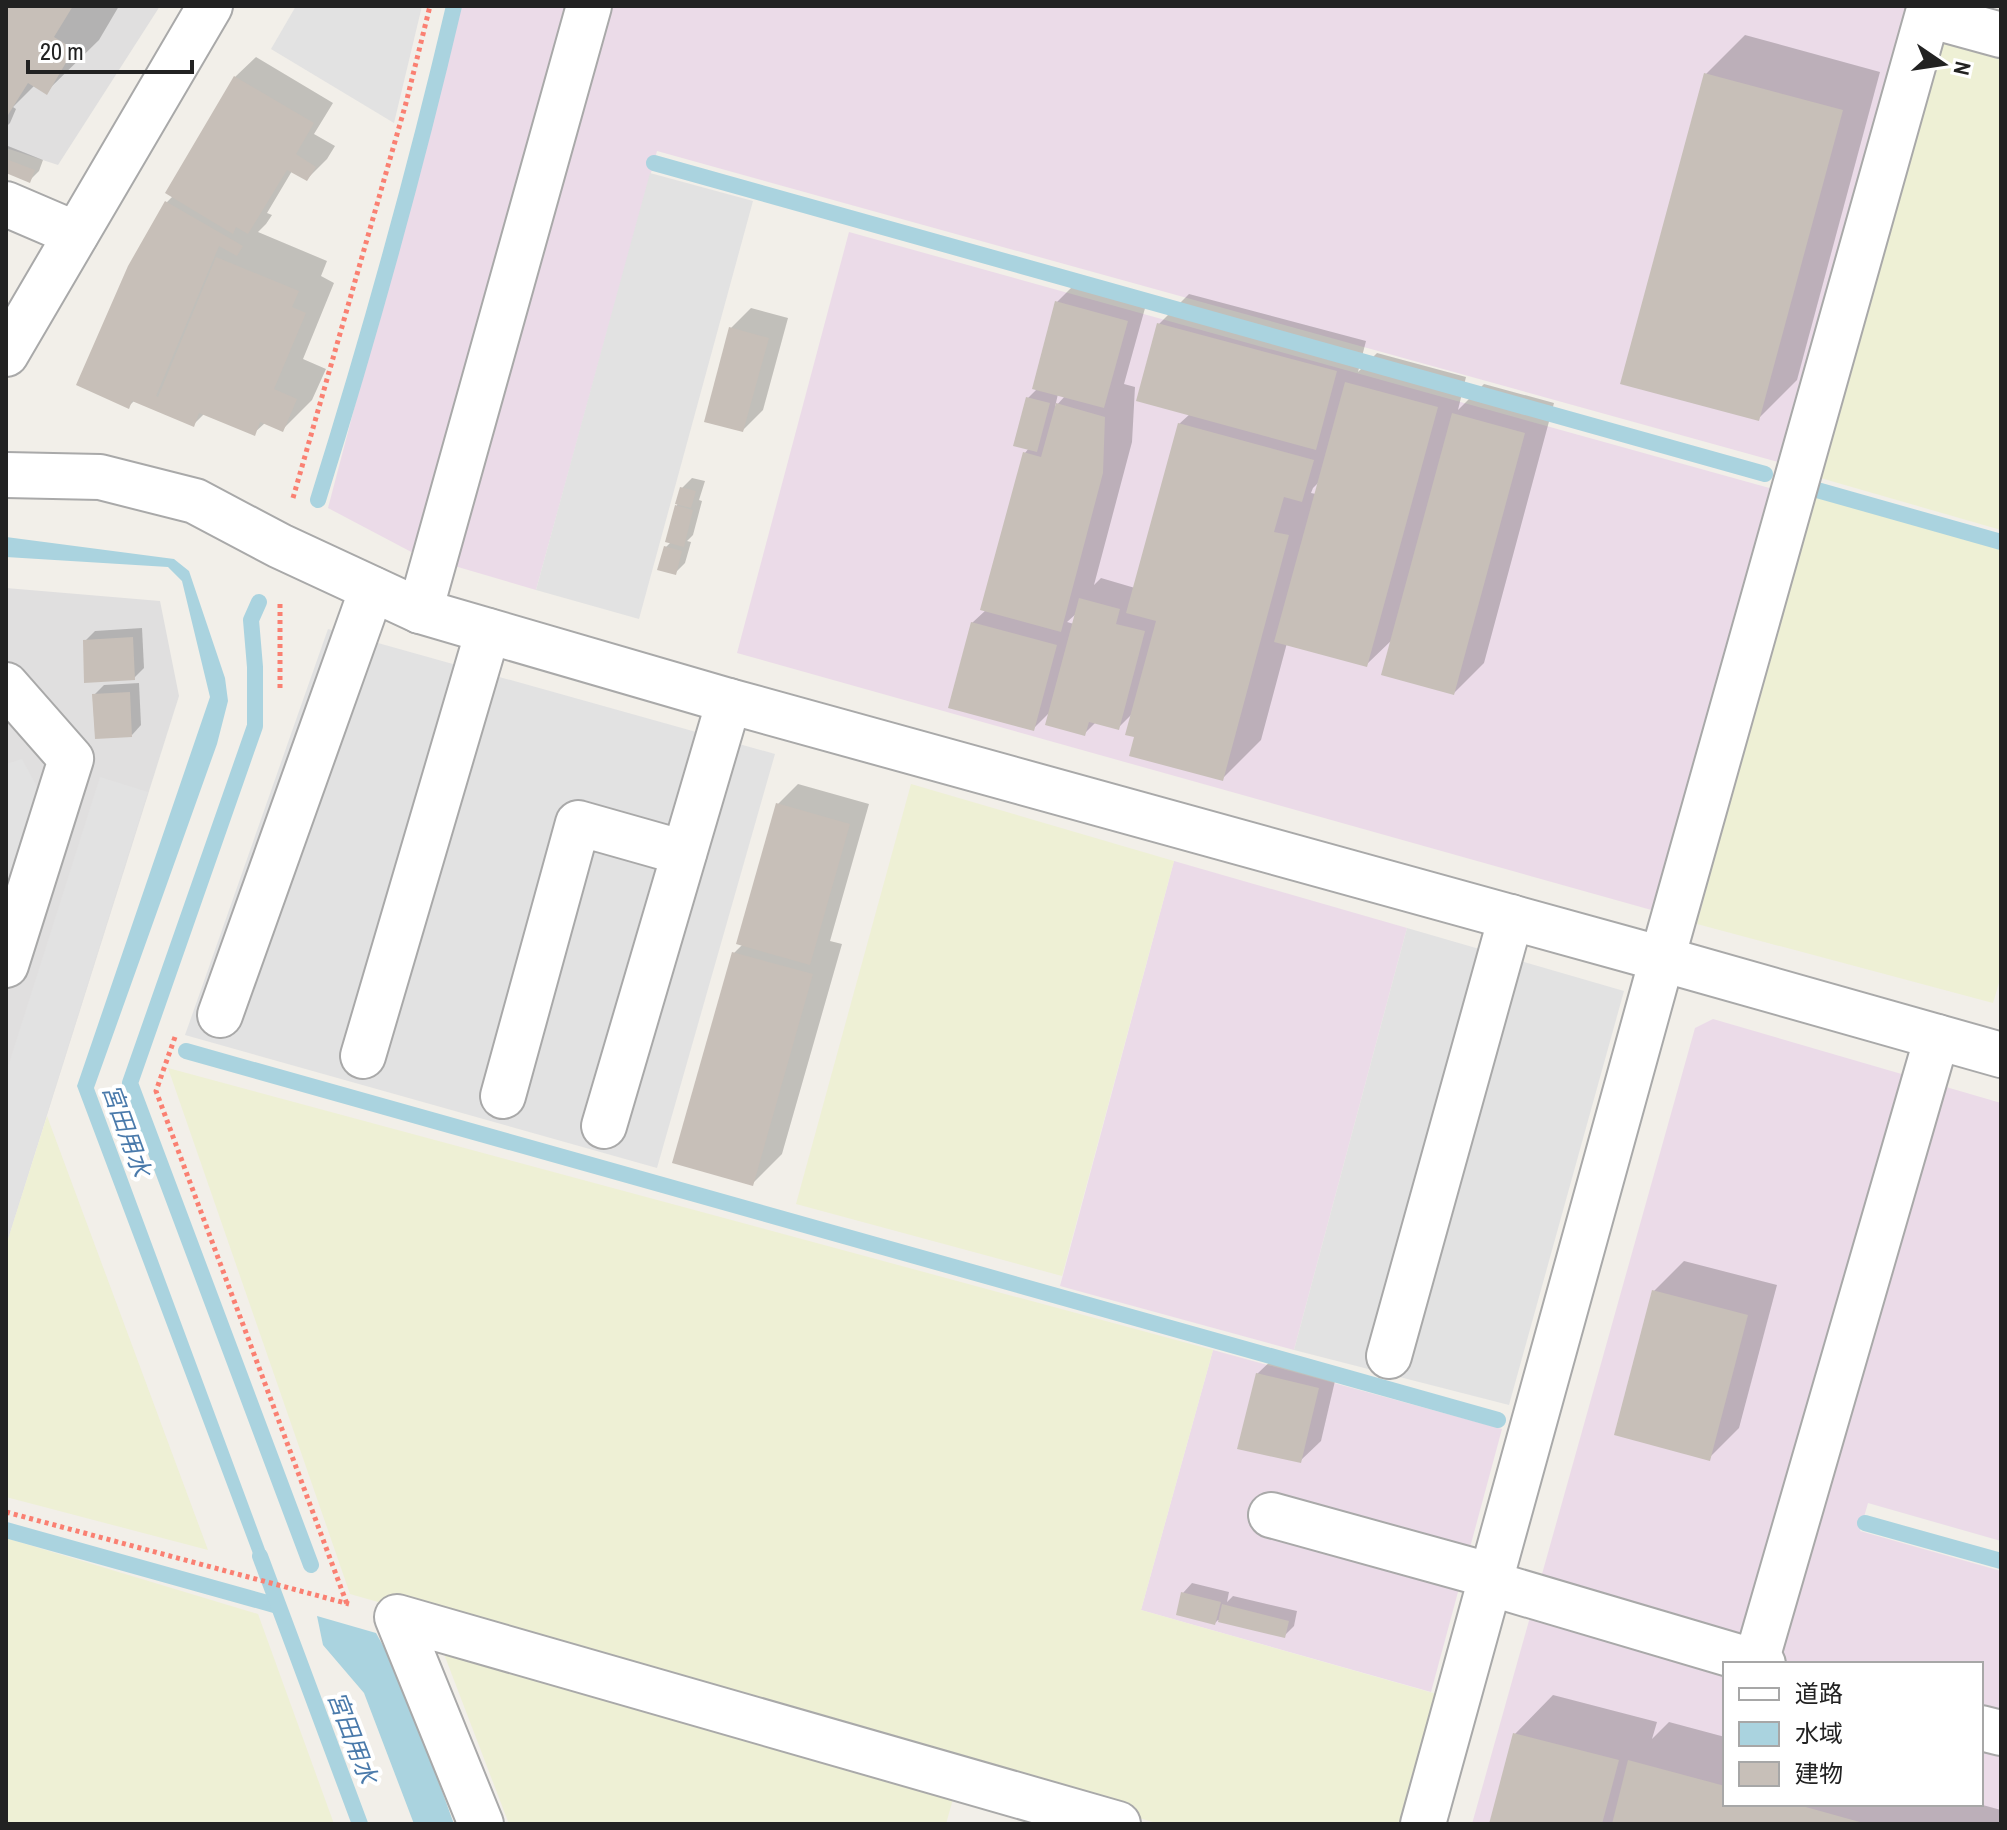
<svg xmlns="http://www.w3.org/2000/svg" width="2007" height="1830" viewBox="0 0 2007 1830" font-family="'Archivo Narrow','Noto Sans JP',sans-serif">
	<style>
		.residential { fill: #e0dfdf }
		.industrial { fill: #ebdbe8; fill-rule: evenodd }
		.farmland { fill: #eef0d5 }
		.parking { fill: #e2e2e2 }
		.water { fill: #aad3df }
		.shadow { fill: #0003; fill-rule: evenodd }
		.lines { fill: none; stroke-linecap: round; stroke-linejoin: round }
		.stream { stroke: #aad3df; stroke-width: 16 }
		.building { fill: #c7bfb8 }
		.minor-casing { stroke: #a9a9a9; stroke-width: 48 }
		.path { stroke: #fa8072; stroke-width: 5; stroke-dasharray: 4 4; stroke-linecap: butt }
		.minor { stroke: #fff; stroke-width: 44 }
		.labels { text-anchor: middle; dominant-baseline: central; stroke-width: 8; stroke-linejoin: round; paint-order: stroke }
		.water-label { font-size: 24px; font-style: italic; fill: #4a7aab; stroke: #fff }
	</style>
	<rect width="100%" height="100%" fill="#f2efe9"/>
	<g class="residential">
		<path d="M6 6H160L58 165 6 148Z"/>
		<path d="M6 588 160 601 179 696 6 1245Z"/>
	</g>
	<g class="industrial">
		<path d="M460 6H1911L1778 462 657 151 536 590 417 555 328 508Z"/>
		<path d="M849 232 1773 489 1655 911 737 653Z"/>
		<path d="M1174 861 1407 928 1294 1350 1060 1286Z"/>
		<path d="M1713 1019 2001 1103V1541L1868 1503 1860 1531 2001 1571V1824H1472L1695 1028ZM1725 1664H1981V1804H1725Z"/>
		<path d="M1213 1350 1502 1429 1431 1692 1141 1610Z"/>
	</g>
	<g class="farmland">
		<path d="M1954 39 2001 52V530L1817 477 1932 47Z"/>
		<path d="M1811 496 2001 548V976L1993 1003 1697 924Z"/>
		<path d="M911 784 1174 861 1062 1276 796 1204Z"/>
		<path d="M168 1068 1213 1350 1141 1610 1440 1695 1404 1824H1160L350 1594Z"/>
		<path d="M47 1116 208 1550 6 1497V1245Z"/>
		<path d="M6 1538 258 1614 334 1824H6Z"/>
		<path d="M444 1654 953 1799 946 1824H509Z"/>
	</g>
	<g class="parking">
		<path d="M296 6H422L394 123 271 49Z"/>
		<path d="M650 173 753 201 639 619 536 590Z"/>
		<path d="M328 629 775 754 657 1168 185 1035Z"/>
		<path d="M22 759 41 794 6 900V764Z"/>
		<path d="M100 777 148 792 6 1245V1073Z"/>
		<path d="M1407 928 1624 991 1509 1405 1294 1350Z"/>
	</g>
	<g class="water">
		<path d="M6 537 174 559 189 571 225 678 228 701 217 744 94 1088 276 1579 261 1575 77 1086 210 697 182 581 168 567 6 557Z"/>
		<path d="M317 1616 376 1633 400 1676 454 1824H414L364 1693 323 1645Z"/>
	</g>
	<g class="shadow">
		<path d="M6 6H119L99 40 46 92 35 85 13 107 16 109 10 123 6 127Z"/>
		<path d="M1745 35 1880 72 1797 380 1758 419 1706 74Z"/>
		<path d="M256 57 333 103 314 134 335 146 327 159 307 179 292 171 267 213 272 215 266 224 258 232 327 261 321 276 334 283 303 359 326 369 312 400 282 430 265 423 254 433 205 413 193 425 135 400 128 407 166 203 173 196 235 77Z"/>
		<path d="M8 146 43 160 39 171 29 181 6 171V148Z"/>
		<path d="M1077 282 1147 301 1124 384 1135 387 1132 442 1094 585 1101 578 1135 588 1179 424 1190 414 1159 324 1189 294 1366 341 1358 372 1377 353 1466 377 1458 410 1484 384 1554 403 1484 663 1454 693 1394 638 1367 664 1287 643 1261 740 1222 779 1136 736 1133 713 1118 728 1096 722 1084 734 1050 712 1033 729 972 623 986 610 1025 453 1029 448 1028 398 1037 389 1057 302ZM1058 394 1065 396 1055 407ZM1320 481 1316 494 1311 493 1313 488ZM1077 613 1074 624 1067 622Z"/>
		<path d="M751 308 788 318 763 410 743 430 731 328Z"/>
		<path d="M692 478 705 481 699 500 702 501 693 535 687 541 691 542 685 563 675 573 666 547 671 542 667 540 682 488Z"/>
		<path d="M142 628 144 668 134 678 85 641 95 631Z"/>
		<path d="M139 683 141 725 132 735 94 695 104 685Z"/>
		<path d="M798 784 869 804 830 941 842 944 782 1154 752 1184 734 953 743 944 778 804Z"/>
		<path d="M1684 1261 1777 1285 1739 1428 1709 1458 1654 1291Z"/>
		<path d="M1278 1354 1338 1368 1321 1441 1300 1461 1257 1374Z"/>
		<path d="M1192 1583 1229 1592 1227 1602 1233 1596 1297 1611 1294 1626 1284 1636 1218 1620 1215 1623 1183 1593Z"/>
		<path d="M1553 1695 1657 1722 1652 1739 1669 1722 1725 1737V1804H1979L2001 1810V1824H1491L1515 1734Z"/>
	</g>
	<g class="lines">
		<g class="stream">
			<path d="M654 163 1765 474"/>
			<path d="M1817 490 2001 542"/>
			<path d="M318 500C369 337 415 172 454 6"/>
			<path d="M259 602 251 620 255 667V726L130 1083 311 1565"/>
			<path d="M186 1051 1498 1420"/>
			<path d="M1865 1523 2001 1561"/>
			<path d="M6 1530 278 1606"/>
			<path d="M260 1556 360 1824"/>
		</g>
	</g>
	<g class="building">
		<path d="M6 6H73L54 37 74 49 47 95 28 83 8 115 6 113Z"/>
		<path d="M1704 73 1843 110 1759 421 1620 384Z"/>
		<path d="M234 76 314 123 296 154 316 167 307 181 287 170 248 234 236 227 233 234 165 193Z"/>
		<path d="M6 159 35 170 30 183 6 173Z"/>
		<path d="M165 201 243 246 237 256 219 246 156 396 158 397 216 257 299 291 292 307 306 313 274 389 297 399 283 432 260 422 255 436 199 413 194 427 132 401 129 409 76 385 128 266Z"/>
		<path d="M1055 301 1128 321 1104 408 1032 389Z"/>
		<path d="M1157 323 1337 371 1316 450 1136 401Z"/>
		<path d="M729 327 769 338 743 432 704 422Z"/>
		<path d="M1345 382 1438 407 1367 667 1274 642Z"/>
		<path d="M1026 397 1050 403 1037 452 1013 446Z"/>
		<path d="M1056 403 1105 417 1103 473 1061 632 980 610 1023 452 1041 457Z"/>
		<path d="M1452 413 1525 433 1454 695 1381 675Z"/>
		<path d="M1178 423 1314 460 1302 502 1284 497 1274 532 1289 535 1223 781 1129 756 1134 737 1125 735 1156 621 1126 613Z"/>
		<path d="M680 487 696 491 691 508 675 504Z"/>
		<path d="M675 505 693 510 684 547 665 542Z"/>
		<path d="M664 546 682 551 676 575 657 570Z"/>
		<path d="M1079 598 1120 609 1116 624 1145 631 1119 730 1089 722 1085 736 1045 725Z"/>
		<path d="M971 622 1057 645 1034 731 948 708Z"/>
		<path d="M133 637 135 680 84 683 83 640Z"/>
		<path d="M130 692 132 737 95 739 92 694Z"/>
		<path d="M776 803 850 824 810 965 736 944Z"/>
		<path d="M732 952 813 974 753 1186 672 1163Z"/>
		<path d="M1652 1290 1748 1315 1710 1461 1614 1435Z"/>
		<path d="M1256 1373 1319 1388 1301 1463 1237 1449Z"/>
		<path d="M1181 1592 1221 1602 1215 1625 1176 1615Z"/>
		<path d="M1222 1604 1289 1621 1285 1638 1218 1622Z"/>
		<path d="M1513 1733 1619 1760 1602 1824H1489Z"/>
		<path d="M1628 1760 1725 1786V1804H1795L1867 1824H1612Z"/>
	</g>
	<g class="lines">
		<g class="minor-casing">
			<g id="minor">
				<path d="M1928 15 2001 35"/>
				<path d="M6 204 76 234"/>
				<path d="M6 354 210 6"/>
				<path d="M6 475 100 477 195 501 280 546 420 611 729 701 1662 959 2001 1055"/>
				<path d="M420 611 589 6"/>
				<path d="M6 685 71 759 6 965"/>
				<path d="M220 1015 372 589"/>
				<path d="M363 1056 488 631"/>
				<path d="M503 1096 578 823 684 853"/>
				<path d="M604 1126 729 701"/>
				<path d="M1389 1356 1511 917"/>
				<path d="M1271 1515 1492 1576"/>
				<path d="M1489 1583 1763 1664"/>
				<path d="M1756 1662 1937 1037"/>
				<path d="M1981 1728 2001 1733"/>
				<path d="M481 1824 397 1617 1118 1824"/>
				<path d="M1423 1824 1662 959 1930 6"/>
			</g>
		</g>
		<g class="path">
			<path d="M293 498 406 103 430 6"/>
			<path d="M280 688V602"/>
			<path d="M175 1037 156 1091 347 1604"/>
			<path d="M6 1512 349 1604"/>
		</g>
		<use href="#minor" class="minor"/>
	</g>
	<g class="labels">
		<g class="water-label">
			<text transform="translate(127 1130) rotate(70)">宮田用水</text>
			<text transform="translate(353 1737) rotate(69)">宮田用水</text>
		</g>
	</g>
	<rect width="2007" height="1830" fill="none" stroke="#222222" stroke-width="16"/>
	<rect x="1723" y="1662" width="260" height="144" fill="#ffffff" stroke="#a7a7a7" stroke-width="2"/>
	<rect x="1739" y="1688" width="40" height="12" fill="#ffffff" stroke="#a7a7a7" stroke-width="2"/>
	<text x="1795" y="1702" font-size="24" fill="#222222">道路</text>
	<rect x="1739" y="1722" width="40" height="24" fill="#aad3df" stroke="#a7a7a7" stroke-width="2"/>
	<text x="1795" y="1742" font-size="24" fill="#222222">水域</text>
	<rect x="1739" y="1762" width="40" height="24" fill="#c7bfb8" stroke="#a7a7a7" stroke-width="2"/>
	<text x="1795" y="1782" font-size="24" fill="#222222">建物</text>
	<g transform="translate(1943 64) rotate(103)" stroke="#ffffff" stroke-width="6" paint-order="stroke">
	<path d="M0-6L14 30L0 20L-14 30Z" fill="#222222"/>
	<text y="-12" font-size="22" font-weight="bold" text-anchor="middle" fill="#222222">N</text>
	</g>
	<path d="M28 60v12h164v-12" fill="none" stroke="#222222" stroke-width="4"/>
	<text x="40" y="60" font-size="24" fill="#222222" stroke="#ffffff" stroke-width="6" paint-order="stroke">20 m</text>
</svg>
